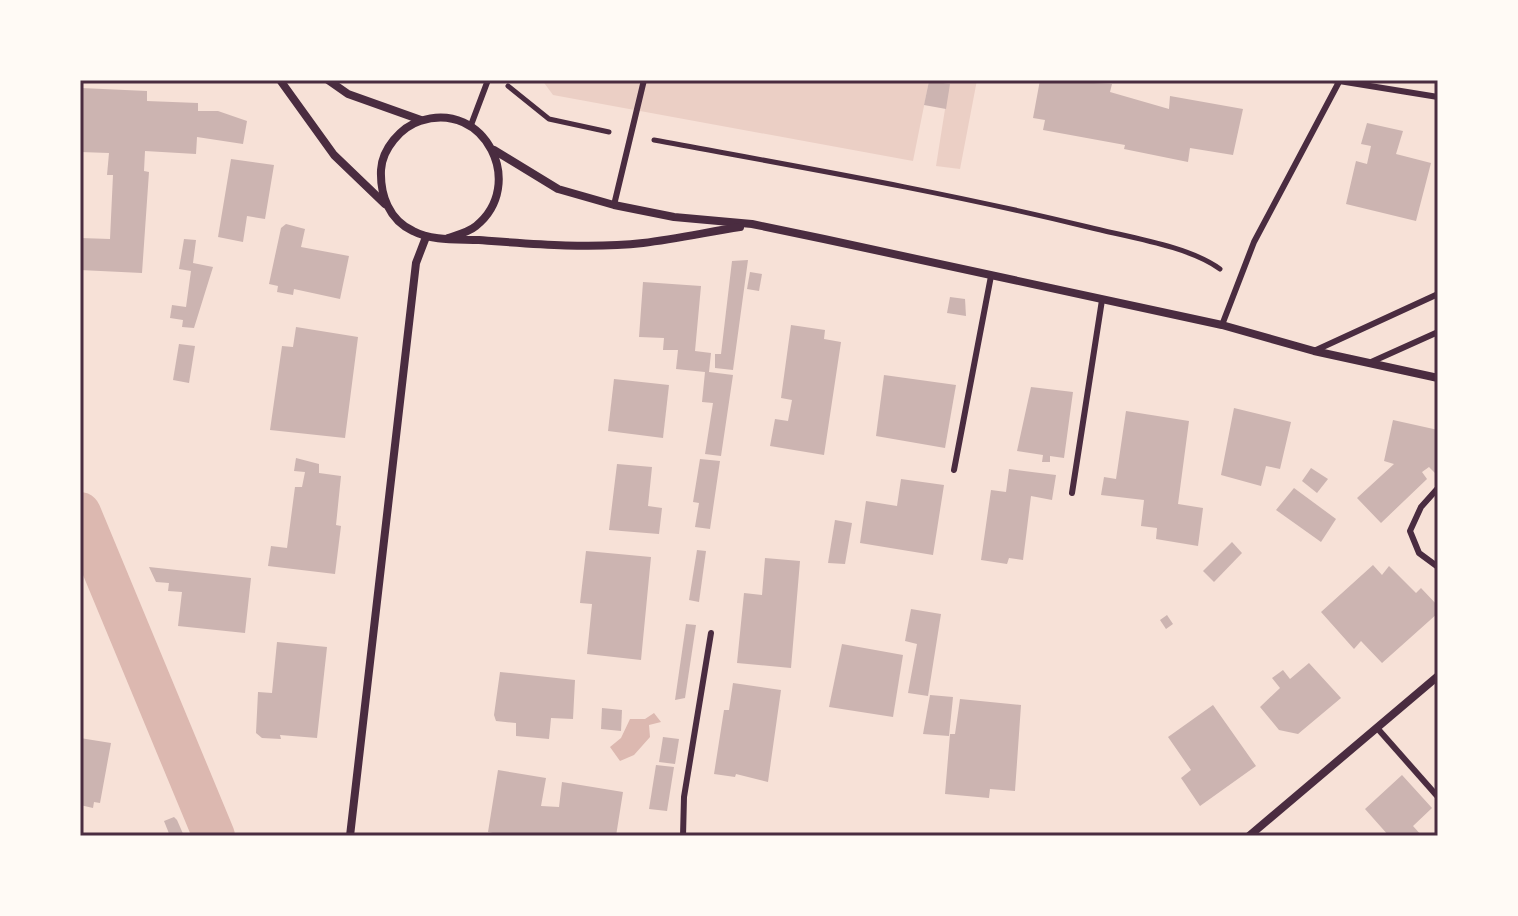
<svg xmlns="http://www.w3.org/2000/svg" width="1518" height="916" viewBox="0 0 1518 916" font-family="Raleway,sans-serif">
	<style>
		.green { fill: #ebcfc5 }
		.water { fill: #dcb8b0 }
		.lines { fill: none; stroke-linecap: round; stroke-linejoin: round }
		.canal { stroke: #dcb8b0; stroke-width: 42 }
		.building { fill: #ccb4b1 }
		.path { stroke: #4a2c40; stroke-width: 5 }
		.service { stroke: #4a2c40; stroke-width: 6 }
		.minor { stroke: #4a2c40; stroke-width: 8 }
		.neatline { fill: none; stroke: #4a2c40; stroke-width: 3 }
	</style>
	<rect width="100%" height="100%" fill="#f7e1d7"/>
	<path class="green" d="M542 80H977L960 169 936 166 949 84 929 81 913 161 553 95Z"/>
	<path class="water" d="M654 713 661 722 649 725 650 737 634 755 620 761 610 747 621 738 630 719H645Z"/>
	<g class="lines">
		<path class="canal" d="M80 513 214 836"/>
	</g>
	<g class="building">
		<path d="M1040 80 1112 84 1110 92 1169 109 1170 96 1243 109 1233 155 1190 148 1188 162 1124 149 1125 145 1043 130 1045 120 1033 118Z"/>
		<path d="M929 81 950 84 946 109 924 105Z"/>
		<path d="M81 88 147 91V101L198 103V111H218L247 121 243 144 197 137 196 154 145 151 144 171 149 172 142 273 80 270V238L110 239 113 175H107L109 153 80 152Z"/>
		<path d="M1367 123 1403 131 1396 154 1431 163 1416 221 1346 204 1356 161 1367 164 1371 146 1361 144Z"/>
		<path d="M231 159 274 165 265 219 247 216 243 242 218 237Z"/>
		<path d="M286 224 305 229 301 247 349 256 340 299 294 289 293 295 277 292 278 286 269 284 281 228Z"/>
		<path d="M184 239 196 240 193 263 213 267 194 328 182 327 183 320 170 318 172 305 186 307 191 271 179 269Z"/>
		<path d="M748 260 733 370 715 368V354H721L732 261Z"/>
		<path d="M750 272 762 274 759 291 747 289Z"/>
		<path d="M643 282 701 286 695 351 711 353 709 372 733 375 721 456 705 454 713 403 702 402 705 372 676 369 678 350H663L664 338 639 337Z"/>
		<path d="M950 297 965 299 966 316 947 313Z"/>
		<path d="M791 325 825 330 824 339 841 342 824 455 770 446 775 419 788 421 792 400 781 398Z"/>
		<path d="M296 327 358 337 345 438 270 430 282 346 293 347Z"/>
		<path d="M179 344 195 346 189 383 173 380Z"/>
		<path d="M884 375 956 385 945 448 876 436Z"/>
		<path d="M614 379 669 385 663 438 608 431Z"/>
		<path d="M1031 387 1073 392 1064 458 1050 456V462H1042L1043 455 1017 451Z"/>
		<path d="M1234 408 1291 422 1280 469 1266 466 1261 486 1221 475Z"/>
		<path d="M1126 411 1189 421 1178 504 1203 508 1198 546 1156 539 1157 528 1141 526 1144 500 1101 495 1104 477 1116 479Z"/>
		<path d="M1393 420 1438 430V470L1435 473 1429 467 1422 472 1427 479 1381 523 1357 498 1394 464 1384 461Z"/>
		<path d="M296 458 319 464V473L341 476 336 525 341 526 335 574 268 566 271 546 287 548 295 487H302L305 472 294 471Z"/>
		<path d="M700 459 720 461 710 529 695 527 699 503 693 502Z"/>
		<path d="M617 464 652 467 648 506 662 508 659 534 609 530Z"/>
		<path d="M1311 468 1328 479 1317 493 1302 481Z"/>
		<path d="M1009 469 1056 475 1052 500 1031 496 1023 560 1009 558 1007 564 981 560 991 490 1006 492Z"/>
		<path d="M901 479 944 485 933 555 860 543 866 501 897 506Z"/>
		<path d="M1294 488 1336 519 1321 542 1276 510Z"/>
		<path d="M835 520 852 523 845 564 828 563Z"/>
		<path d="M1232 542 1242 553 1214 582 1203 571Z"/>
		<path d="M697 550 706 551 699 602 689 600Z"/>
		<path d="M586 551 651 557 641 660 587 654 592 604 580 603Z"/>
		<path d="M765 558 800 561 791 668 737 663 744 593 762 595Z"/>
		<path d="M1373 565 1382 575 1389 566 1416 593 1421 588 1438 606V613L1382 663 1361 641 1354 649 1321 612Z"/>
		<path d="M149 567 251 578 245 633 178 626 182 592 168 591 169 583 156 582Z"/>
		<path d="M911 609 941 614 928 696 908 693 917 644 905 641Z"/>
		<path d="M1167 615 1173 624 1166 629 1160 620Z"/>
		<path d="M686 624 696 625 685 698 675 700Z"/>
		<path d="M277 642 327 647 317 738 280 735 281 739 262 738 256 733 258 692 272 693Z"/>
		<path d="M842 644 903 655 893 717 829 707Z"/>
		<path d="M1309 663 1341 698 1298 734 1279 730 1260 707 1280 688 1272 678 1283 670 1290 679Z"/>
		<path d="M500 672 575 680 573 719 551 718 549 739 516 736V723L496 721 494 715Z"/>
		<path d="M733 683 781 690 768 782 736 774 735 777 714 774 724 710H729Z"/>
		<path d="M930 695 953 697 949 736 923 734Z"/>
		<path d="M960 699 1021 705 1015 791 990 789 989 798 945 794 950 734H955Z"/>
		<path d="M1213 705 1256 766 1200 806 1181 778 1191 770 1168 737Z"/>
		<path d="M602 708 622 710 621 731 601 729Z"/>
		<path d="M663 737 679 739 675 764 659 762Z"/>
		<path d="M80 738 111 743 100 803 94 802 93 808 80 805Z"/>
		<path d="M656 765 674 767 667 811 649 809Z"/>
		<path d="M498 770 546 778 541 806 559 807 562 782 623 792 616 836H506L488 832Z"/>
		<path d="M1402 775 1432 808 1413 826 1422 836H1389L1365 809Z"/>
		<path d="M174 817 177 820 184 836H170L164 821Z"/>
	</g>
	<g class="lines">
		<g class="path">
			<path d="M508 86 549 119 609 132"/>
			<path d="M654 140C800 167 945 192 1088 227 1127 237 1189 246 1220 269"/>
		</g>
		<g class="service">
			<path d="M1333 80 1438 97"/>
			<path d="M471 125 488 80"/>
			<path d="M614 205 644 80"/>
			<path d="M1222 325 1254 242 1340 80"/>
			<path d="M1314 351 1438 294"/>
			<path d="M1369 363 1438 332"/>
			<path d="M954 470 991 276"/>
			<path d="M1438 488 1421 507 1410 531 1419 553 1438 567"/>
			<path d="M1072 493 1102 300"/>
			<path d="M1378 729 1438 797"/>
			<path d="M683 836 684 797 711 633"/>
		</g>
		<g class="minor">
			<path d="M280 80 334 155 385 204"/>
			<path d="M328 80 348 94 421 120"/>
			<path d="M494 150 558 189 614 205 674 217 752 224 824 239 1222 325 1314 351 1438 378"/>
			<path d="M448 238C457 235 469 232 476 226 527 185 485 99 420 121 401 127 382 149 381 170 380 195 389 220 413 231 432 241 457 239 479 240 532 244 590 249 643 243 676 239 708 232 740 227"/>
			<path d="M350 836 416 263 426 237"/>
			<path d="M1249 836 1438 676"/>
		</g>
	</g>
	<rect width="1518" height="916" fill="none" stroke="#fffaf5" stroke-width="164"/>
	<rect x="82" y="82" width="1354" height="752" class="neatline"/>
</svg>
